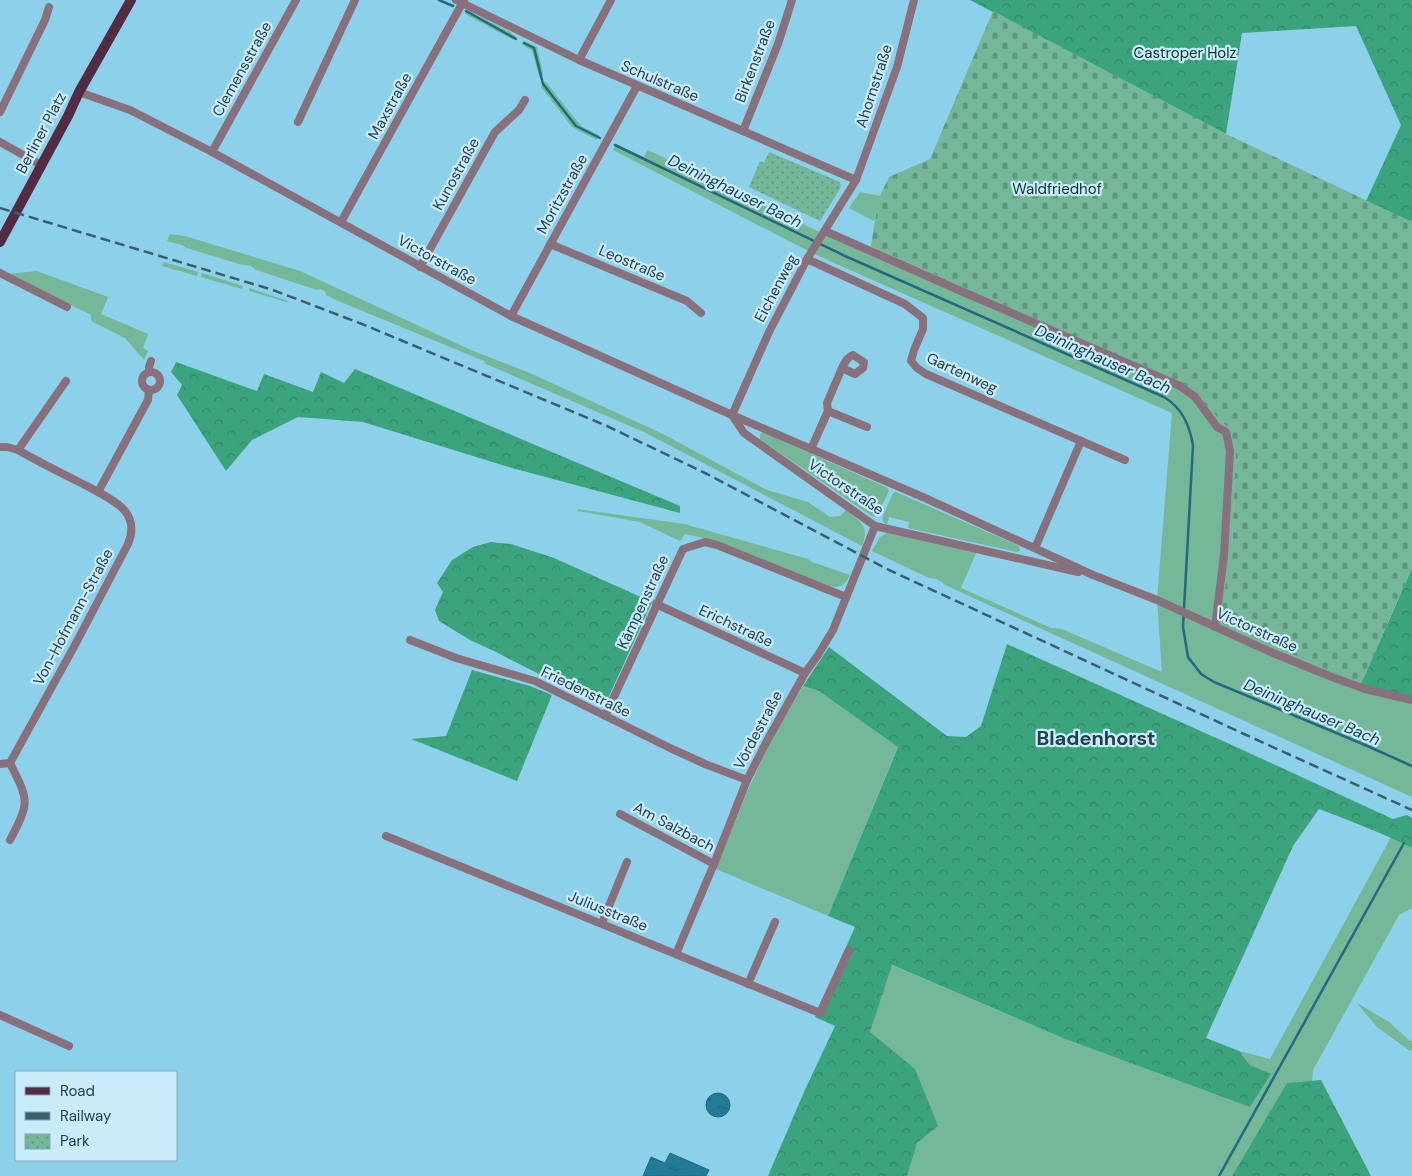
<svg xmlns="http://www.w3.org/2000/svg" width="1412" height="1176" viewBox="0 0 1412 1176" font-family="'DM Sans',sans-serif">
	<style>
		.green { fill: #74b799 }
		.forest { fill: url(#forest-crowns) }
		.cemetery { fill: url(#cemetery-stones) }
		.park { fill: url(#park-dots) }
		.water { fill: url(#water-ripples); stroke: #236a80 }
		.lines { fill: none; stroke-linecap: round; stroke-linejoin: round }
		.stream { stroke: #236a80; stroke-width: 2.5 }
		.minor { stroke: #88707d; stroke-width: 8 }
		.major { stroke: #532c43; stroke-width: 10 }
		.rail { stroke: #3a606d; stroke-width: 2.5; stroke-dasharray: 10 5; stroke-linecap: butt }
		.labels { text-anchor: middle; dominant-baseline: central; stroke-width: 4.5; stroke-linejoin: round; paint-order: stroke }
		.park-label { font-size: 15px; fill: #073625; stroke: #caebf9 }
		.street-label { font-size: 15px; fill: #24414b; stroke: #caebf9 }
		.water-label { font-size: 16px; font-style: italic; fill: #124353; stroke: #caebf9 }
		.district-label { font-size: 20px; font-weight: bold; fill: #24414b; stroke: #caebf9 }
	</style>
	<defs>
		<pattern id="forest-crowns" width="20" height="18" patternUnits="userSpaceOnUse" patternTransform="scale(1.25)"><rect width="20" height="18" fill="#3ca47d"/><path d="M2 6a3 3 0 1 1 6 0M12 15a3 3 0 1 1 6 0" fill="none" stroke="#328768"/></pattern>
		<pattern id="cemetery-stones" width="16" height="16" patternUnits="userSpaceOnUse" patternTransform="scale(1.25)"><rect width="16" height="16" fill="#74b799"/><path d="M2 7V4a2 2 0 0 1 4 0v3zM10 15v-3a2 2 0 0 1 4 0v3z" fill="#5f967f"/></pattern>
		<pattern id="park-dots" width="8" height="8" patternUnits="userSpaceOnUse" patternTransform="scale(1.25)"><rect width="8" height="8" fill="#74b799"/><path d="M2 2h.1M6 6h.1" fill="none" stroke="#5f967f" stroke-width="1.8" stroke-linecap="round"/></pattern>
		<pattern id="water-ripples" width="26" height="14" patternUnits="userSpaceOnUse" patternTransform="scale(1.25)"><rect width="26" height="14" fill="#237b97"/><path d="M2 4q2-2 4 0t4 0M15 11q2-2 4 0t4 0" fill="none" stroke="#1d6177"/></pattern>
	</defs>
	<rect width="100%" height="100%" fill="#8cd0ea"/>
	<g class="green">
		<path d="M467 10 510 32 516 37 514 40 465 14Z"/>
		<path d="M524 41 537 47 543 74 540 79 532 51 522 44Z"/>
		<path d="M545 81 581 126 599 135 597 140 572 127 541 87Z"/>
		<path d="M616 144 644 157 648 150 826 235 868 254 871 246 1188 387 1229 429 1236 450 1232 549 1220 622 1412 700V797L945 585C940 580 936 578 929 578L872 551 880 537 887 533 976 553 961 588 1051 628 1062 629 1162 672 1157 600 1172 413 814 254 613 150Z"/>
		<path d="M860 192 880 196 874 221 849 208Z"/>
		<path d="M170 234 185 236 300 271 471 350 530 373 663 434 767 490 808 502 830 517 840 516 846 510C860 521 870 526 862 546L644 432 486 364 484 361 336 300 326 295 325 291 320 289 317 290 256 270 251 266 239 264 187 248 182 245 167 241Z"/>
		<path d="M164 262 198 272 197 276 162 266Z"/>
		<path d="M37 271 108 297 101 314 148 334 143 348 148 351 144 360 125 338 91 321V315L8 274Z"/>
		<path d="M202 273 243 286 242 289 201 277Z"/>
		<path d="M249 288 288 301 287 302 249 291Z"/>
		<path d="M761 433H764L888 488 889 491 877 516 873 517 760 439V435Z"/>
		<path d="M896 492 1019 546 1020 551 1017 552 908 528 909 522 889 517 887 524 884 523 882 518 893 493Z"/>
		<path d="M577 509 684 524 808 559 812 562 850 575C845 585 840 589 829 586L715 541 685 534 680 541 640 522 578 511Z"/>
		<path d="M803 686 819 691 898 746 828 916 716 869 747 792 773 737Z"/>
		<path d="M1391 837 1412 848V908L1399 915 1313 1070 1312 1081 1287 1083 1232 1176H906L870 1032 891 965 1063 1038 1250 1065 1239 1051 1270 1059Z"/>
		<path d="M1357 1003 1389 1022 1410 1041H1412V1050L1410 1051 1377 1027Z"/>
	</g>
	<g class="forest">
		<path d="M970 0H1412V222L1366 201 1401 125 1356 26 1242 33 1226 134Z"/>
		<path d="M176 362 257 391 264 374 313 392 321 372 344 383 355 369 680 506V513L512 468 363 422 298 417 252 440 226 471 177 395 182 385 171 372Z"/>
		<path d="M491 542 511 544 554 558 652 602 604 707 494 651 470 640 439 621 435 610 443 592 437 583 452 560 473 547Z"/>
		<path d="M1412 568V700L1361 684Z"/>
		<path d="M1007 644 1234 746 1393 819 1407 815 1412 818V848C1382 833 1351 821 1319 809L1293 846 1206 1038 1239 1051 1250 1065 1271 1074 1250 1107 1063 1038 892 965 870 1032 915 1069 938 1126 917 1143 907 1176H768L804 1092 835 1026 815 1017 855 927 828 916 898 747 819 691 803 686 829 647 947 736 966 737 981 726Z"/>
		<path d="M472 670 530 686 552 695 517 781 411 739 446 736Z"/>
		<path d="M1321 1080 1371 1176H1232L1287 1083Z"/>
	</g>
	<path class="cemetery" d="M993 11 1226 134 1412 222V568L1361 684 1219 622 1232 549 1236 450 1229 429 1188 387 871 246 878 200 889 177 930 159Z"/>
	<path class="park" d="M769 152 840 182 841 187 820 221 749 187 760 161 764 163Z"/>
	<g class="water">
		<circle cx="718" cy="1105" r="12"/>
		<path d="M670 1153 709 1170 706 1176H643L651 1157 665 1163Z"/>
	</g>
	<g class="lines">
		<g class="stream">
			<path d="M439 0 453 6"/>
			<path d="M466 11 516 39"/>
			<path d="M524 43 534 48 543 84 576 126 600 138"/>
			<path d="M615 145 845 256 1164 397C1182 408 1189 424 1193 445L1183 627 1188 657 1201 674 1214 682 1365 745 1412 766"/>
			<path d="M1219 1176 1404 843"/>
		</g>
		<g class="minor">
			<path d="M456 0 579 60 856 180"/>
			<path d="M579 60 611 0"/>
			<path d="M79 92 130 110 212 152 511 316 732 415 925 498 1093 575 1157 600 1273 653 1332 677 1365 689 1412 700"/>
			<path d="M0 112 45 20 49 7"/>
			<path d="M298 122 355 0"/>
			<path d="M743 131 778 44 792 0"/>
			<path d="M0 142 41 165"/>
			<path d="M212 152 296 0"/>
			<path d="M341 222 464 0"/>
			<path d="M825 231 961 291 1180 386 1195 397 1217 427 1226 432 1230 451 1224 555 1215 627"/>
			<path d="M550 244 687 301 701 313"/>
			<path d="M807 259 905 304 923 318V329L914 350 911 361 917 368 926 374 1081 441 1035 548"/>
			<path d="M420 267 495 132 519 110 525 100"/>
			<path d="M0 273 67 307"/>
			<path d="M511 316 637 86"/>
			<path d="M149 372V367L151 361"/>
			<circle cx="151" cy="381" r="9"/>
			<path d="M828 411 867 427"/>
			<path d="M732 415 769 332 807 259 856 180 897 67 914 0"/>
			<path d="M732 415 744 433 875 526 1078 572"/>
			<path d="M1081 441 1125 460"/>
			<path d="M0 447H7L18 450C39 462 61 473 83 484 96 491 116 500 125 511 133 521 133 532 128 544L75 645 10 763 0 764"/>
			<path d="M811 449 828 411 827 403 842 368 855 374 863 368 864 362 853 355C847 357 845 362 842 368"/>
			<path d="M18 450 66 381"/>
			<path d="M98 492 148 400 149 390"/>
			<path d="M656 604 805 673"/>
			<path d="M410 640 456 658 535 681 670 748 705 764 747 780"/>
			<path d="M605 716 683 549 705 542 717 545 846 597"/>
			<path d="M10 763C29 801 30 802 10 840"/>
			<path d="M620 814 714 864"/>
			<path d="M386 836 820 1013 849 950"/>
			<path d="M602 923 627 862"/>
			<path d="M676 954 714 864 747 780 768 739 805 673 818 655 833 630 875 526"/>
			<path d="M748 984 775 922"/>
			<path d="M0 1015 69 1046"/>
		</g>
		<path class="major" d="M0 242 68 116 79 92 131 0"/>
		<path class="rail" d="M0 208 273 290 362 324 607 426 707 474 889 570 1244 734 1412 810"/>
	</g>
	<g class="labels">
		<g class="park-label">
			<text x="1185" y="53">Castroper Holz</text>
			<text x="1057" y="189">Waldfriedhof</text>
		</g>
		<g class="street-label">
			<text transform="translate(755 61) rotate(-69)">Birkenstraße</text>
			<text transform="translate(242 69) rotate(-61)">Clemensstraße</text>
			<text transform="translate(660 81) rotate(23)">Schulstraße</text>
			<text transform="translate(874 86) rotate(-72)">Ahornstraße</text>
			<text transform="translate(390 106) rotate(-61)">Maxstraße</text>
			<text transform="translate(41 133) rotate(-62)">Berliner Platz</text>
			<text transform="translate(456 174) rotate(-61)">Kunostraße</text>
			<text transform="translate(562 194) rotate(-61)">Moritzstraße</text>
			<text transform="translate(437 260) rotate(29)">Victorstraße</text>
			<text transform="translate(632 263) rotate(23)">Leostraße</text>
			<text transform="translate(776 288) rotate(-62)">Eichenweg</text>
			<text transform="translate(962 373) rotate(25)">Gartenweg</text>
			<text transform="translate(846 487) rotate(34)">Victorstraße</text>
			<text transform="translate(643 602) rotate(-65)">Kämpenstraße</text>
			<text transform="translate(73 617) rotate(-62)">Von-Hofmann-Straße</text>
			<text transform="translate(736 626) rotate(25)">Erichstraße</text>
			<text transform="translate(1257 630) rotate(24)">Victorstraße</text>
			<text transform="translate(586 692) rotate(26)">Friedenstraße</text>
			<text transform="translate(758 730) rotate(-62)">Vördestraße</text>
			<text transform="translate(674 827) rotate(28)">Am Salzbach</text>
			<text transform="translate(608 911) rotate(22)">Juliusstraße</text>
		</g>
		<g class="water-label">
			<text transform="translate(735 191) rotate(26)">Deininghauser Bach</text>
			<text transform="translate(1103 359) rotate(24)">Deininghauser Bach</text>
			<text transform="translate(1312 712) rotate(23)">Deininghauser Bach</text>
		</g>
		<g class="district-label">
			<text x="1096" y="738">Bladenhorst</text>
		</g>
	</g>
	<rect x="15" y="1071" width="162" height="90" fill="#caebf9" stroke="#88a7b3"/>
	<rect x="25" y="1087" width="25" height="8" fill="#532c43" stroke="#88a7b3"/>
	<text x="60" y="1096" font-size="15" fill="#24414b">Road</text>
	<rect x="25" y="1112" width="25" height="8" fill="#3a606d" stroke="#88a7b3"/>
	<text x="60" y="1121" font-size="15" fill="#24414b">Railway</text>
	<rect x="25" y="1134" width="25" height="15" fill="url(#park-dots)" stroke="#88a7b3"/>
	<text x="60" y="1146" font-size="15" fill="#24414b">Park</text>
</svg>
